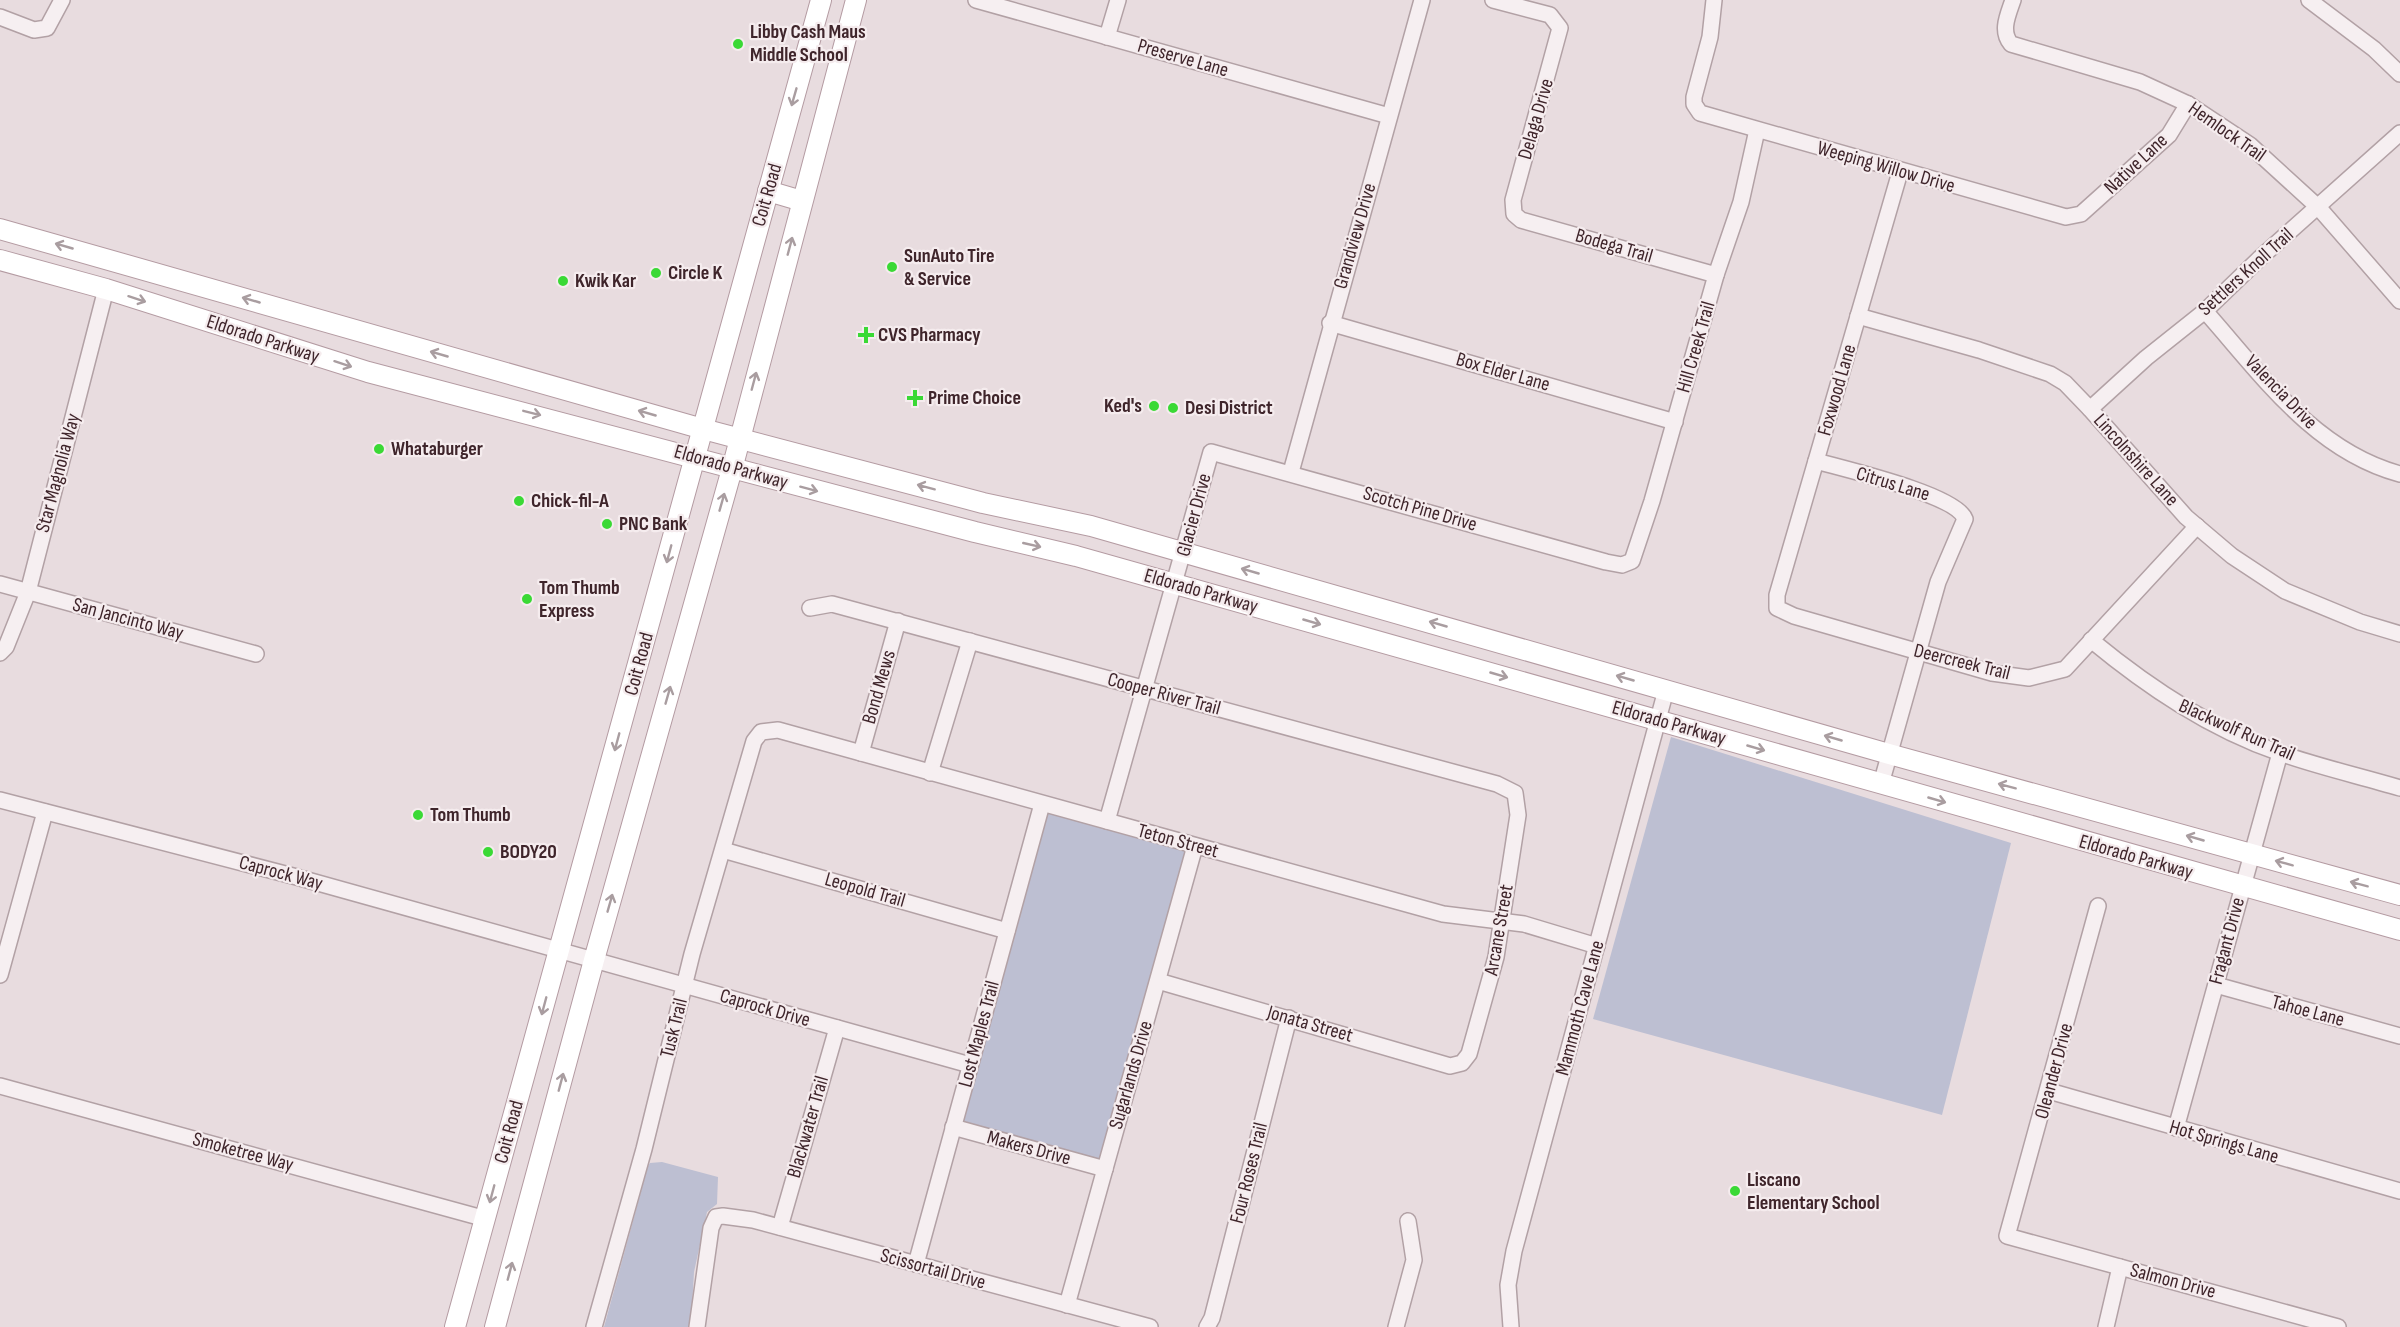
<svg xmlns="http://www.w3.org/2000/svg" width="2400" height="1327" viewBox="0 0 2400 1327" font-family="'Sofia Sans Condensed',sans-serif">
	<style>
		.green { fill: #bdbfd2 }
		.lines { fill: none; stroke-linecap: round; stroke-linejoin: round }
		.minor-casing { stroke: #b2a1a5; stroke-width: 18 }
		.major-casing { stroke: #b49ba2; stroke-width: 22 }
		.minor { stroke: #f6eff1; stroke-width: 15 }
		.major { stroke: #fff; stroke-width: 20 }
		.oneway { stroke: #a99da0 }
		.poi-dot { fill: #3ad935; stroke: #f5ecee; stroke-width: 2 }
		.labels { text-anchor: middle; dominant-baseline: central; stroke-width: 4.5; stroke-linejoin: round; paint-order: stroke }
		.poi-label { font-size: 20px; font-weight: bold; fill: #3f252b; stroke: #f5ecee; text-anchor: start }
		.street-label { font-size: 20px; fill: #3f252b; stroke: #f5ecee }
	</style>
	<rect width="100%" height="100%" fill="#e8dcdf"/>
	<g class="green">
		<path d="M1671 737 2011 843 1942 1115 1593 1019Z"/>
		<path d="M1047 812 1187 851 1101 1160 960 1120Z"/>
		<path d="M662 1162 718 1177 717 1204 707 1212 706 1217 694 1272 691 1327H604L648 1166 650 1163Z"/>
	</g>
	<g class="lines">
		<g class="minor-casing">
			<g id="minor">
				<path d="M976 0 1389 116"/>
				<path d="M1493 0 1550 15 1560 28 1513 200 1514 214 1521 220 1716 275"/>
				<path d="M1714 0 1710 37 1694 97V104L1700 113 2066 217 2081 214 2169 135 2188 104"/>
				<path d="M2013 0C2008 15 2000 31 2011 44L2140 82 2188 104 2250 145 2319 208 2400 301"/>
				<path d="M2309 0 2374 49 2400 74"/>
				<path d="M0 17 34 30 47 28 62 0"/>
				<path d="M1107 37 1118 0"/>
				<path d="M1900 172 1777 595V608L1794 616 1992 673 2029 678 2065 669 2197 526"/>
				<path d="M2205 311C2261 374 2314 451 2400 474"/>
				<path d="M1858 316 1979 350 2050 374 2065 383 2090 409 2186 517 2232 556 2285 591 2360 622 2400 634"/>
				<path d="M1330 323 1675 422"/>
				<path d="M2090 409 2146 358 2205 311 2260 258 2400 133"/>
				<path d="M1816 461C1844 469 1957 495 1965 519L1938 582 1881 784"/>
				<path d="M1291 472 1422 0"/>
				<path d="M0 584 256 654"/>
				<path d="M810 608 832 604 1497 784 1515 793 1518 815 1496 957 1469 1054 1462 1063 1450 1066 1158 981"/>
				<path d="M2091 640C2148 687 2210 729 2280 753 2319 767 2360 776 2400 788"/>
				<path d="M0 653 6 647 28 592 106 289"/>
				<path d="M861 753 898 621"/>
				<path d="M930 773 970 641"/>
				<path d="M0 800 293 876 970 1065"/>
				<path d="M1107 821 1211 452 1606 562 1622 565 1632 561 1652 501 1716 275 1741 202 1757 130"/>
				<path d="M723 850 1007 931"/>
				<path d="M2098 906 2007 1236 2338 1327"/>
				<path d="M0 975 45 812"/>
				<path d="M2216 985 2400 1036"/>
				<path d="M0 1086 486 1219"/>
				<path d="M2049 1091 2400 1191"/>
				<path d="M953 1127 1105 1169"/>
				<path d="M2176 1128 2280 753"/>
				<path d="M780 1227 837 1028"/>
				<path d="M916 1264 1042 804"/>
				<path d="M1067 1305 1195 846"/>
				<path d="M594 1327 644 1149 692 954 754 741 761 732 778 730 1443 914 1524 924 1597 946"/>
				<path d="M697 1327 711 1228 716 1217 723 1216 753 1220 1150 1327"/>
				<path d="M1207 1327 1212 1318 1289 1018"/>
				<path d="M1396 1327 1414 1260 1408 1221"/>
				<path d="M1511 1327 1508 1285 1514 1251 1666 690"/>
				<path d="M2106 1327 2120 1267"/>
			</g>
		</g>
		<g class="major-casing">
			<g id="major">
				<path d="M768 191 802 201"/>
				<path d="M0 229 703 429 983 503 1091 526 1889 754 2400 895"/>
				<path d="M0 260 106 289 368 372 975 532 1076 556 2400 930"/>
				<path d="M455 1327 821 0"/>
				<path d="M495 1327 594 960 732 469 856 0"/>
			</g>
		</g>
		<use href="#minor" class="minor"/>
		<use href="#major" class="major"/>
	</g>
	<defs><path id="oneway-shaft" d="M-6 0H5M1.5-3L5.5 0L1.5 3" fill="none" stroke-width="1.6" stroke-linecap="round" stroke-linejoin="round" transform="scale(1.5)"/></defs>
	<g class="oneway">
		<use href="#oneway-shaft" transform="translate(794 97) rotate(106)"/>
		<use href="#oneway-shaft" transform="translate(64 246) rotate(-164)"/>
		<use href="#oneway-shaft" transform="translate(790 246) rotate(-75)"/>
		<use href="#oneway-shaft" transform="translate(137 299) rotate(18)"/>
		<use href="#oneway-shaft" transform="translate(251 300) rotate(-164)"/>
		<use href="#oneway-shaft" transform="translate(439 354) rotate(-164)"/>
		<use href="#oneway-shaft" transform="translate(343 364) rotate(18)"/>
		<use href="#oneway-shaft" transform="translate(754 381) rotate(-75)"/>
		<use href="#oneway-shaft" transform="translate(532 413) rotate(14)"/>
		<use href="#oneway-shaft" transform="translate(647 413) rotate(-164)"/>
		<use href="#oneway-shaft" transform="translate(926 487) rotate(-165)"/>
		<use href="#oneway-shaft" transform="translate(809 489) rotate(15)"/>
		<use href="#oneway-shaft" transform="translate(722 502) rotate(-74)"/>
		<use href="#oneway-shaft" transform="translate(1032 545) rotate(13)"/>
		<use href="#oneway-shaft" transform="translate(669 554) rotate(105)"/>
		<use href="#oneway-shaft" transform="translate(1250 571) rotate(-164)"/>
		<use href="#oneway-shaft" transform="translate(1312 622) rotate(16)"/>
		<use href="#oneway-shaft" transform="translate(1438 624) rotate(-164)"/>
		<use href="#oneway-shaft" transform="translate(1499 675) rotate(16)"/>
		<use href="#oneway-shaft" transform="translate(1625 678) rotate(-164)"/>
		<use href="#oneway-shaft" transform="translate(668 695) rotate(-74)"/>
		<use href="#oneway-shaft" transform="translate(1833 738) rotate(-164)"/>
		<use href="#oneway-shaft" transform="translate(617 742) rotate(105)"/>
		<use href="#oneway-shaft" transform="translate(1756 748) rotate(16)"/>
		<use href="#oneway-shaft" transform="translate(2007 786) rotate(-165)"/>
		<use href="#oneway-shaft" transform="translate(1937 800) rotate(16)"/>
		<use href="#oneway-shaft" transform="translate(2195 838) rotate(-164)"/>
		<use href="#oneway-shaft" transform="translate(2284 863) rotate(-165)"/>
		<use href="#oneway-shaft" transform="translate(2359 884) rotate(-165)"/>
		<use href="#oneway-shaft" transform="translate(610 903) rotate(-74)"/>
		<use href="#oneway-shaft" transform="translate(544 1006) rotate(105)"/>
		<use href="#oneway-shaft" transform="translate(561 1082) rotate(-75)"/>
		<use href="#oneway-shaft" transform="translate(492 1194) rotate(105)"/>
		<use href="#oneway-shaft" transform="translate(510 1271) rotate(-75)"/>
	</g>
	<g class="poi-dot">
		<circle cx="738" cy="44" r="6"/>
		<circle cx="892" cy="267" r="6"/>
		<circle cx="656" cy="273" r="6"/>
		<circle cx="563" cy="281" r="6"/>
		<path d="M863 326h6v6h6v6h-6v6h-6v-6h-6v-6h6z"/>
		<path d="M912 389h6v6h6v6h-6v6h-6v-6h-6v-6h6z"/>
		<circle cx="1154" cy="406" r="6"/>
		<circle cx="1173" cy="408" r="6"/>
		<circle cx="379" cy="449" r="6"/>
		<circle cx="519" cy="501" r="6"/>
		<circle cx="607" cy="524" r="6"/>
		<circle cx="527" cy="599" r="6"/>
		<circle cx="418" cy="815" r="6"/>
		<circle cx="488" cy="852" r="6"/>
		<circle cx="1735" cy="1191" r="6"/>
	</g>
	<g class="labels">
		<g class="poi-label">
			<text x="750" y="32">Libby Cash Maus<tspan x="750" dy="23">Middle School</tspan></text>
			<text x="904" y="256">SunAuto Tire<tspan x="904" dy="23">&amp; Service</tspan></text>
			<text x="668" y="273">Circle K</text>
			<text x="575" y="281">Kwik Kar</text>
			<text x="878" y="335">CVS Pharmacy</text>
			<text x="928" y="398">Prime Choice</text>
			<text x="1142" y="406" text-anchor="end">Ked's</text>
			<text x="1185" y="408">Desi District</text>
			<text x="391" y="449">Whataburger</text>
			<text x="531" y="501">Chick-fil-A</text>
			<text x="619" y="524">PNC Bank</text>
			<text x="539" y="588">Tom Thumb<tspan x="539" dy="23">Express</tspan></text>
			<text x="430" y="815">Tom Thumb</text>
			<text x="500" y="852">BODY20</text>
			<text x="1747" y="1180">Liscano<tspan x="1747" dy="23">Elementary School</tspan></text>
		</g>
		<g class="street-label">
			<text transform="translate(1183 58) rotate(16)">Preserve Lane</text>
			<text transform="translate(1536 119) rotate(-74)">Delaga Drive</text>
			<text transform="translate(2227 132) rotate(35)">Hemlock Trail</text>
			<text transform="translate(2136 164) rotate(-43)">Native Lane</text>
			<text transform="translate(1886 167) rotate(16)">Weeping Willow Drive</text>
			<text transform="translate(767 195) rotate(-74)">Coit Road</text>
			<text transform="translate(1355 236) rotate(-74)">Grandview Drive</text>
			<text transform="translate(1614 246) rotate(16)">Bodega Trail</text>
			<text transform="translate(2246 272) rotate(-42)">Settlers Knoll Trail</text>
			<text transform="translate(263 339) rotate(18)">Eldorado Parkway</text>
			<text transform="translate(1696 347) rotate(-74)">Hill Creek Trail</text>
			<text transform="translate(1503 372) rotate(16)">Box Elder Lane</text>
			<text transform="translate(1837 390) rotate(-74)">Foxwood Lane</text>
			<text transform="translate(2281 392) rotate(46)">Valencia Drive</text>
			<text transform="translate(2136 460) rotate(48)">Lincolnshire Lane</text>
			<text transform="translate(731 467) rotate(16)">Eldorado Parkway</text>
			<text transform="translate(58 473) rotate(-75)">Star Magnolia Way</text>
			<text transform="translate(1893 484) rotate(17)">Citrus Lane</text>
			<text transform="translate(1420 509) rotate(16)">Scotch Pine Drive</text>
			<text transform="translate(1194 515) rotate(-75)">Glacier Drive</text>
			<text transform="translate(1201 591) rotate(16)">Eldorado Parkway</text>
			<text transform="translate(128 619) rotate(15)">San Jancinto Way</text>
			<text transform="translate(1962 662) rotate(14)">Deercreek Trail</text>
			<text transform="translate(639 664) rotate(-75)">Coit Road</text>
			<text transform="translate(879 687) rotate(-74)">Bond Mews</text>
			<text transform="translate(1164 694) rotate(15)">Cooper River Trail</text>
			<text transform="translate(1669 723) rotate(16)">Eldorado Parkway</text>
			<text transform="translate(2237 730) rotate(24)">Blackwolf Run Trail</text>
			<text transform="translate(1178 841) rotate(15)">Teton Street</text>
			<text transform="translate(2136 857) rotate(16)">Eldorado Parkway</text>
			<text transform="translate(281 873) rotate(15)">Caprock Way</text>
			<text transform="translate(865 890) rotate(16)">Leopold Trail</text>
			<text transform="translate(1499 930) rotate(-80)">Arcane Street</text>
			<text transform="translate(2227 941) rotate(-75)">Fragant Drive</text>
			<text transform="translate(765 1008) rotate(16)">Caprock Drive</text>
			<text transform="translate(1580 1008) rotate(-75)">Mammoth Cave Lane</text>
			<text transform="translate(2308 1011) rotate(15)">Tahoe Lane</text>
			<text transform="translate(1310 1024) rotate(16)">Jonata Street</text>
			<text transform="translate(674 1028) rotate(-76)">Tusk Trail</text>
			<text transform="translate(979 1034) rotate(-75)">Lost Maples Trail</text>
			<text transform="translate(2054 1071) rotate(-75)">Oleander Drive</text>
			<text transform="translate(1131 1075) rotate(-74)">Sugarlands Drive</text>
			<text transform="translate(808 1127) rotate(-74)">Blackwater Trail</text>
			<text transform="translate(509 1132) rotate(-75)">Coit Road</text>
			<text transform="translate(2224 1142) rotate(16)">Hot Springs Lane</text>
			<text transform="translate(1029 1148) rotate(15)">Makers Drive</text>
			<text transform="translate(243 1152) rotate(15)">Smoketree Way</text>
			<text transform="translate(1249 1173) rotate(-76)">Four Roses Trail</text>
			<text transform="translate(933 1269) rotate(15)">Scissortail Drive</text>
			<text transform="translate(2173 1281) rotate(15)">Salmon Drive</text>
		</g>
	</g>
</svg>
